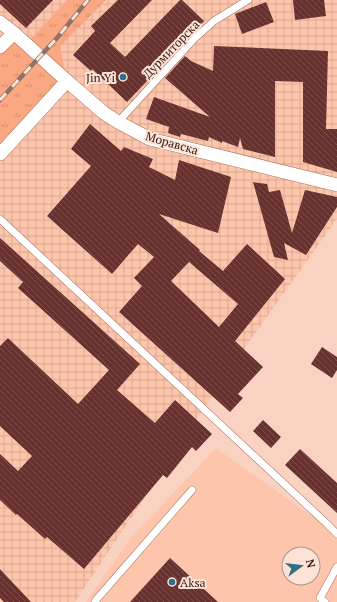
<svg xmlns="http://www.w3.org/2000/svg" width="337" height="602" viewBox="0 0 337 602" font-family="'PT Serif',serif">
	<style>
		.built { fill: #fdc5ac; fill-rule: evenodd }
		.industrial { fill: url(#industrial-grid) }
		.grass { fill: url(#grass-tufts) }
		.building { fill: url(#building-back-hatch); fill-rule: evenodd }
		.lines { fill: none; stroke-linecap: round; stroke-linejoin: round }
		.lane-casing { stroke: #ad745b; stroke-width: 8 }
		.street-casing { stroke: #ad745b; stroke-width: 14 }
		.lane { stroke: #fff; stroke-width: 7 }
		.street { stroke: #fff; stroke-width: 13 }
		.rail-casing { stroke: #917265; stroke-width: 4.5 }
		.rail { stroke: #fde3d7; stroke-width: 3; stroke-dasharray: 9; stroke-linecap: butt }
		.poi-dot { fill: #316f85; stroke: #fde3d7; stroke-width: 1.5 }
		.labels { text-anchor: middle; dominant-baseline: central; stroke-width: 4; stroke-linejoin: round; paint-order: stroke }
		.street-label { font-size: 12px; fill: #331c12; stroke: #fde3d7 }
		.poi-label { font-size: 12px; fill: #331c12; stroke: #fde3d7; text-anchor: end }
	</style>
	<defs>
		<pattern id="industrial-grid" width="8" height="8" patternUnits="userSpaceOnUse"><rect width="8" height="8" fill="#fdc5ac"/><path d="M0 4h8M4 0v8" fill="none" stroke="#d9a993"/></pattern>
		<pattern id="grass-tufts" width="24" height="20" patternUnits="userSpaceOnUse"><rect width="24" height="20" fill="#faa782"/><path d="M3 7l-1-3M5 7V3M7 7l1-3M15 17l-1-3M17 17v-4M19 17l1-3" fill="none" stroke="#d78f6f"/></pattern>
		<pattern id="building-back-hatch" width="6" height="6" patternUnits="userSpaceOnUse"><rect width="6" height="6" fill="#69312e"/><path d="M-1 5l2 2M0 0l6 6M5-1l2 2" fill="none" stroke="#7b4d4a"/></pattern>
	</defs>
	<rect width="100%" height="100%" fill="#f9d2c2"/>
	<path class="built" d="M216 448 337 534V602H86L129 540ZM289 554H313V578H289Z"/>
	<g class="industrial">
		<path d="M0 0H67L25 45 0 51Z"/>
		<path d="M106 0H337V219L246 346 75 602H0V153L60 47Z"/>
	</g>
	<path class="grass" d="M67 0H106L60 47 67 81 0 154V51L14 36 25 45Z"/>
	<g class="building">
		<path d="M0 0H53L26 28 0 4Z"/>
		<path d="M118 0H152L110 43 125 57 180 0H182L204 21 127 102 92 69 91 71 73 55 95 31 91 26Z"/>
		<path d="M293 0H324L326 16 295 20Z"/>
		<path d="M266 2 274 22 242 34 235 14Z"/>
		<path d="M214 46 328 51 326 129H337V172L303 162V82L275 81V157L243 149 240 138 238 147 222 141V143L209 137 208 141 181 134 180 137 168 133 169 127 146 119 154 97 210 117 165 78 185 56 191 61 213 71Z"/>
		<path d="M90 124 121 151 124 147 153 159 149 167 175 180 179 160 231 177 218 233 159 214 200 250 199 251 223 271 247 244 285 279 235 341 263 367 238 394 243 398 230 412 119 312 142 286 134 278 154 257 138 244 112 274 47 216 91 166 71 149ZM189 262 238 304 219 327 171 281Z"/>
		<path d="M253 182 267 184 269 192 280 190 292 233 305 190 337 197V207L306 255 284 243 288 260 274 257Z"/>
		<path d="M0 238 140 364 117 390 155 423 175 400 212 434 196 451 192 447 167 478 163 475 84 569 47 537 45 539 17 514 16 515 0 500V454L18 471 32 456 0 426V346L8 338 78 404 109 370 18 288 23 282 0 261Z"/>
		<path d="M322 347 337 357V370L332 378 311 364Z"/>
		<path d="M263 420 281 437 271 448 253 431Z"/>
		<path d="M300 449 337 483V513L285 465Z"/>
		<path d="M170 558 218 602H130Z"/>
		<path d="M0 569 31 602H4L0 598Z"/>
	</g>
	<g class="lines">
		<g class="lane-casing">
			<g id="lane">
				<path d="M118 122 195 38 214 21 248 0"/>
				<path d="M0 219 325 522 337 534"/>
				<path d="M95 602 96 600 192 490"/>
				<path d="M325 602 320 598 337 567"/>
			</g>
		</g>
		<g class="street-casing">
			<g id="street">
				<path d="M0 22 14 33 67 81 104 113 118 122 150 139 337 185"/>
				<path d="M0 47 14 33"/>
				<path d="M0 154 67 81"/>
			</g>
		</g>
		<use href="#lane" class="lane"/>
		<use href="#street" class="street"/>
		<g class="rail-casing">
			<path id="rail" d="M0 100 57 38 88 0"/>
		</g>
		<use href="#rail" class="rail"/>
	</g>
	<g class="poi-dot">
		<circle cx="123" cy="77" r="4"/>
		<circle cx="172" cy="582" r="4"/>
	</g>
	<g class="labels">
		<g class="street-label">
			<text transform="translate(171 49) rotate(-46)">Дурмиторска</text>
			<text transform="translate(172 143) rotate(16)">Моравска</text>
		</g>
		<g class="poi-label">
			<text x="115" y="77">Jin Yi</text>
			<text x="180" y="582" text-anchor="start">Aksa</text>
		</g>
	</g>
	<g transform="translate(301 566) rotate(75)"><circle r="19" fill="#fde3d7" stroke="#ac9388"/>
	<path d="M0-3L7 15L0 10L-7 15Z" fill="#316f85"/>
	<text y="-6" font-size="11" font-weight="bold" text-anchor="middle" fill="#331c12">N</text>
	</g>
</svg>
